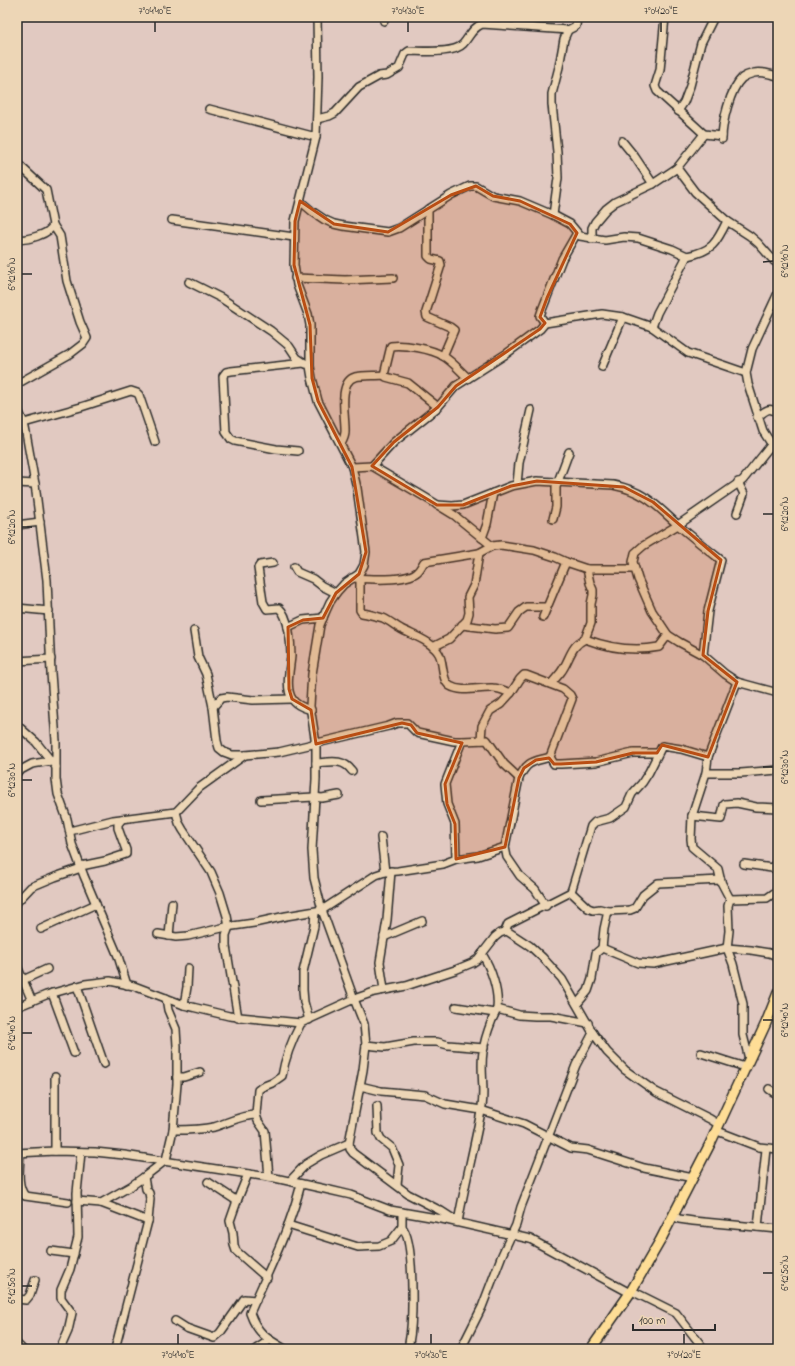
<svg xmlns="http://www.w3.org/2000/svg" width="795" height="1366" viewBox="0 0 795 1366" font-family="'Indie Flower',sans-serif">
	<style>
		.lines { fill: none; stroke-linecap: round; stroke-linejoin: round }
		.minor-casing { stroke: #2b2b2b; stroke-width: 10 }
		.major-casing { stroke: #2b2b2b; stroke-width: 12 }
		.minor { stroke: #edd6b6; stroke-width: 7 }
		.major { stroke: #fedd96; stroke-width: 9 }
		.marked { fill: #b94e14; fill-opacity: 0.2; stroke: #b94e14; stroke-width: 3; stroke-linejoin: round }
		.ticks { fill: none; stroke: #2b2b2b; stroke-width: 1.5 }
		.neatline { fill: none; stroke: #2b2b2b; stroke-width: 1.5 }
		.ticks-label { font-size: 10px; text-anchor: middle; fill: #2b2b2b }
	</style>
	<rect width="100%" height="100%" fill="#e1c9c1"/>
	<filter id="ink" filterUnits="userSpaceOnUse"><feTurbulence type="fractalNoise" baseFrequency=".025" numOctaves="2"/><feDisplacementMap in="SourceGraphic" scale="8" xChannelSelector="R" yChannelSelector="G"/><feConvolveMatrix kernelMatrix="1 2 1 2 8 2 1 2 1" color-interpolation-filters="sRGB"/></filter>
	<g filter="url(#ink)">
		<g class="lines">
			<g class="minor-casing">
				<g id="minor">
					<path d="M317 17 318 77 316 137 295 221 294 265 297 285 308 314 310 325V366L312 378 318 401 352 467 357 488 366 552 364 565 359 574 344 584 336 593 330 602 325 613 320 625 312 674 311 689 310 706 316 744V779L312 850 314 878 322 910 354 999 364 1024 366 1045 363 1070 349 1143 350 1149 353 1153 408 1194 441 1211 458 1222C465 1183 475 1145 482 1106 485 1088 480 1070 483 1052 484 1041 488 1030 492 1020 494 1016 496 1012 497 1008 499 991 491 968 482 954"/>
					<path d="M384 17V21"/>
					<path d="M665 17 660 70 655 86 657 91 704 134 722 136"/>
					<path d="M209 109 316 137"/>
					<path d="M678 111 684 102 690 86 701 43 714 17"/>
					<path d="M317 119 329 116 335 113 359 87 379 76 387 75 399 68 405 54 409 51C422 51 454 54 463 44 470 36 472 28 482 24L568 30 576 26 577 17"/>
					<path d="M722 139C722 123 730 89 742 78 745 76 750 74 754 73 762 71 769 74 778 76"/>
					<path d="M622 141 635 157 653 184"/>
					<path d="M17 163 46 190 53 225 60 236 67 281 80 322 87 338 83 344 70 354 17 384"/>
					<path d="M677 168 695 192 727 221 750 236 758 243 774 261 778 263"/>
					<path d="M300 201 313 212 325 220 334 224 343 226 388 232 399 228 451 195 470 186H476L493 196 520 201 553 215 570 224 580 236 605 240 624 237 638 238 672 249 687 256C712 251 716 244 727 221"/>
					<path d="M428 209V256L431 259 440 261 441 265 426 312 427 317 450 327 454 330 443 356"/>
					<path d="M553 215 558 178 557 152 552 104V94L559 67 564 39 568 30"/>
					<path d="M172 220 294 237"/>
					<path d="M17 239C26 241 50 234 53 225"/>
					<path d="M592 239V228L595 222 606 209 615 202 653 184 677 168 704 134"/>
					<path d="M295 278 345 280 393 278"/>
					<path d="M189 282 221 298 271 331 289 346 297 358 306 364"/>
					<path d="M778 293 752 349 746 373 748 384 763 431 778 454"/>
					<path d="M545 323 540 316 542 310 562 259 577 233"/>
					<path d="M652 327 657 313 687 256"/>
					<path d="M602 367 623 317"/>
					<path d="M438 407 408 383 386 377 384 375 391 346C404 344 432 349 443 356 452 361 460 371 468 378"/>
					<path d="M17 408 24 423 26 433 35 484 47 580 51 673 56 741V779L58 794 67 819 72 844 84 876 118 956 127 985"/>
					<path d="M757 417C766 411 768 406 778 413"/>
					<path d="M24 423 81 407 131 391 137 393 139 395 155 442"/>
					<path d="M341 444C343 440 345 437 345 432 346 419 337 382 355 377 364 375 375 376 384 375"/>
					<path d="M771 445 743 480 678 525 643 546 635 553 633 562 638 579 652 611 668 635 679 642 703 655 725 674 737 682 778 693"/>
					<path d="M298 451 276 449 235 441 231 439 226 432 223 376 226 372 231 371 304 363"/>
					<path d="M372 466 394 442 438 407 456 386 506 354 540 329 545 323 602 314 623 317 652 327 688 353 746 373"/>
					<path d="M352 467 372 466 423 496 454 515 492 546"/>
					<path d="M17 483 35 484"/>
					<path d="M517 484 519 463 531 410"/>
					<path d="M437 505 452 506 463 505 511 486 537 481 613 485C644 491 656 505 678 525 692 537 707 549 721 560L708 611 703 655"/>
					<path d="M737 513 744 494 738 482"/>
					<path d="M553 519 556 507V487L569 452"/>
					<path d="M17 525 40 522"/>
					<path d="M482 538 487 524 493 493"/>
					<path d="M273 563 260 565 258 568 263 602 267 609 279 608C289 616 291 644 291 656 290 669 285 687 292 699 296 705 304 708 311 710"/>
					<path d="M294 567 297 572 313 579 322 586 336 593"/>
					<path d="M352 578C367 579 406 582 417 572 420 570 422 565 424 562L479 553 492 546 501 545 534 550 555 557 566 562 587 569H634"/>
					<path d="M360 579V610L362 613C368 614 376 616 383 618 390 621 395 626 401 629 414 636 432 641 439 654 444 663 441 680 450 686 462 693 479 687 493 688 499 688 505 691 511 693"/>
					<path d="M17 608 49 611"/>
					<path d="M543 617 566 562"/>
					<path d="M462 625 495 629 508 628 519 612 526 607H546"/>
					<path d="M288 627 303 620 323 618"/>
					<path d="M194 631 198 657 206 674 213 707 217 741 219 748 224 752 232 755H245L279 752 389 726 397 723H407L417 733 454 741H462L487 740 504 764 519 778"/>
					<path d="M585 639C609 648 633 652 659 647L668 635"/>
					<path d="M433 647 449 639 467 620 469 613 468 597 474 585 479 553"/>
					<path d="M17 661 51 659"/>
					<path d="M737 682 708 757 706 773 692 816 691 839 692 847 718 869 721 882 730 899 728 906 729 931 727 948 733 964 743 1004V1035L749 1059"/>
					<path d="M551 684C554 680 558 676 561 672 570 660 570 646 585 639L591 623V604L593 595V590L590 583 587 569"/>
					<path d="M213 707 221 698 227 697 253 700 292 699"/>
					<path d="M17 725 36 742 56 767"/>
					<path d="M481 740 482 726 490 711 501 704 511 693 520 679 524 675H526L563 689 570 695 572 699 550 757 554 764H561L596 762 633 753H657"/>
					<path d="M316 763C330 762 343 758 352 771"/>
					<path d="M17 772 32 764 51 761"/>
					<path d="M706 773H741L778 770"/>
					<path d="M261 800 314 797 322 798 339 795"/>
					<path d="M176 812 179 823 183 830 211 872 220 893 227 916 229 927 226 935V946L238 1018"/>
					<path d="M692 816 721 819 724 805 725 804 737 803 756 807 778 808"/>
					<path d="M70 831 113 820 176 812 199 788 245 755"/>
					<path d="M381 837 385 872"/>
					<path d="M456 859 455 824 447 804 445 784 462 741"/>
					<path d="M744 864 772 868 778 861"/>
					<path d="M81 866 105 861 126 854V850L118 828V824L122 819"/>
					<path d="M571 892 591 826 595 822 610 818 626 807 632 794 642 783 649 772 662 746 681 749 708 757"/>
					<path d="M730 899 767 898 774 893 778 894"/>
					<path d="M17 902 31 887 55 877 81 868"/>
					<path d="M546 906 535 889 520 876 507 857 505 847 519 778C528 760 533 762 550 757"/>
					<path d="M41 929 96 904"/>
					<path d="M505 931 508 924 571 892 588 908 593 910 600 909 608 911 630 910 635 908 643 895 658 883 721 880"/>
					<path d="M158 934 176 937 188 936 226 927 254 923 286 916 322 910 376 875 385 872 398 871 443 864 456 859 478 856 505 847"/>
					<path d="M169 936 172 903"/>
					<path d="M384 937 422 921"/>
					<path d="M602 948 638 963 653 964 727 948 751 950 769 953 778 956"/>
					<path d="M17 966 32 1001"/>
					<path d="M23 980 47 969"/>
					<path d="M77 986 104 1064"/>
					<path d="M384 990 380 962 387 920 391 871"/>
					<path d="M52 993 74 1053"/>
					<path d="M577 1004 588 991 592 979 596 953 602 948 604 929 608 911"/>
					<path d="M184 1005 187 987 188 968"/>
					<path d="M17 1007 46 995 85 984 110 981 134 986 184 1005 229 1016 301 1023 354 999 374 992 406 986 455 970 472 963 478 959 495 937 500 933 507 931 530 946 543 958 562 979 593 1033 607 1052 625 1070 656 1092 710 1119 718 1124"/>
					<path d="M456 1007 495 1013"/>
					<path d="M497 1009 519 1015 535 1016H551L588 1023"/>
					<path d="M309 1020 304 1002 303 990V972L314 926 315 912"/>
					<path d="M366 1045 385 1047 414 1042H437L448 1045 484 1048"/>
					<path d="M701 1053 745 1067"/>
					<path d="M55 1077V1151"/>
					<path d="M177 1077H184L200 1072"/>
					<path d="M360 1086 381 1091 425 1095 445 1104 481 1110 524 1124 571 1148 588 1150 644 1168 693 1178"/>
					<path d="M769 1089 778 1095"/>
					<path d="M377 1106 378 1133 381 1139 392 1148 399 1165 397 1185"/>
					<path d="M173 1130C186 1130 200 1130 214 1127 228 1123 241 1115 256 1115"/>
					<path d="M720 1132 759 1147 778 1149"/>
					<path d="M17 1153 55 1151 95 1152 124 1155 275 1178 325 1189 351 1195 390 1210 442 1219 530 1239 630 1293"/>
					<path d="M20 1153C20 1166 16 1185 25 1196L68 1202"/>
					<path d="M269 1177 265 1131 258 1121 256 1115 258 1090 262 1087 272 1083 282 1076C285 1057 292 1040 301 1023"/>
					<path d="M290 1181 306 1164 321 1155 349 1143"/>
					<path d="M208 1182 237 1201 248 1174"/>
					<path d="M77 1201 101 1203 148 1221"/>
					<path d="M237 1201 230 1221 233 1233 234 1245 236 1251 267 1278"/>
					<path d="M101 1203 131 1186 144 1177"/>
					<path d="M674 1216 679 1219 693 1221 778 1229"/>
					<path d="M288 1225 358 1247 379 1246 391 1241 402 1227V1212"/>
					<path d="M402 1227C415 1240 413 1323 409 1343V1349"/>
					<path d="M758 1227 766 1149"/>
					<path d="M51 1251 74 1254"/>
					<path d="M636 1293 676 1313 704 1349"/>
					<path d="M17 1299 26 1300 30 1295 35 1280"/>
					<path d="M175 1321 186 1328 214 1338 220 1333 244 1299 256 1300"/>
					<path d="M17 1344 22 1349"/>
					<path d="M60 1349 68 1331 72 1313 61 1298V1290L70 1269 78 1237 77 1193 81 1152"/>
					<path d="M115 1349 148 1221 150 1199 149 1193 146 1189 144 1177 166 1160 173 1130 177 1084V1046L176 1029 168 1010 166 998"/>
					<path d="M256 1349 270 1340"/>
					<path d="M285 1349C267 1339 257 1333 250 1313 269 1269 289 1231 301 1184"/>
					<path d="M461 1349 482 1307 502 1255 516 1225 521 1207 576 1065 593 1033"/>
				</g>
			</g>
			<g class="major-casing">
				<path id="major" d="M591 1349 630 1293 660 1241 710 1144 766 1023 778 993"/>
			</g>
			<use href="#minor" class="minor"/>
			<use href="#major" class="major"/>
		</g>
	</g>
	<path class="marked" d="M476 186 493 196 520 201 570 224 577 233 547 298 540 317 545 323 540 329 456 386 438 407 394 442 372 466 437 505H463L511 486 537 481 624 487 653 502 721 560 708 611 703 655 737 682 708 757 662 745 657 753H633L596 762 561 764H554L549 758 536 760 524 768 519 778 505 847 456 859 455 824 447 804 445 784 462 743 417 733 411 725 402 723 316 744 311 710 292 699 289 689 288 627 303 620 323 618 336 593 359 574 366 552 352 467 318 401 312 378 310 325 294 265 295 221 300 201 334 224 388 232 451 195Z"/>
	<path class="ticks" d="M155 22V32M408 22V32M661 22V32M763 262 773 261M22 274H32M763 514H773M22 527H32M763 767H773M22 780H32M763 1020H773M22 1033H32M763 1273H773M22 1286H32M178 1334V1344M431 1334V1344M684 1334V1344"/>
	<rect width="795" height="1366" fill="none" stroke="#edd6b6" stroke-width="44"/>
	<path d="M633 1324v6h82v-6" fill="none" stroke="#2b2b2b" stroke-width="2"/>
	<text x="639" y="1324" font-size="12" fill="#2b2b2b" stroke="#edd6b6" stroke-width="3" paint-order="stroke">100 m</text>
	<rect x="22" y="22" width="751" height="1322" class="neatline"/>
	<g class="ticks-label">
		<text x="155" y="14">7°04'40"E</text>
		<text x="408" y="14">7°04'30"E</text>
		<text x="661" y="14">7°04'20"E</text>
		<text transform="translate(784 261) rotate(-90)" y="4">6°12'10"N</text>
		<text transform="translate(11 274) rotate(-90)" y="4">6°12'10"N</text>
		<text transform="translate(784 514) rotate(-90)" y="4">6°12'20"N</text>
		<text transform="translate(11 527) rotate(-90)" y="4">6°12'20"N</text>
		<text transform="translate(784 767) rotate(-90)" y="4">6°12'30"N</text>
		<text transform="translate(11 780) rotate(-90)" y="4">6°12'30"N</text>
		<text transform="translate(784 1020) rotate(-90)" y="4">6°12'40"N</text>
		<text transform="translate(11 1033) rotate(-90)" y="4">6°12'40"N</text>
		<text transform="translate(784 1273) rotate(-90)" y="4">6°12'50"N</text>
		<text transform="translate(11 1286) rotate(-90)" y="4">6°12'50"N</text>
		<text x="178" y="1358">7°04'40"E</text>
		<text x="431" y="1358">7°04'30"E</text>
		<text x="684" y="1358">7°04'20"E</text>
	</g>
</svg>
